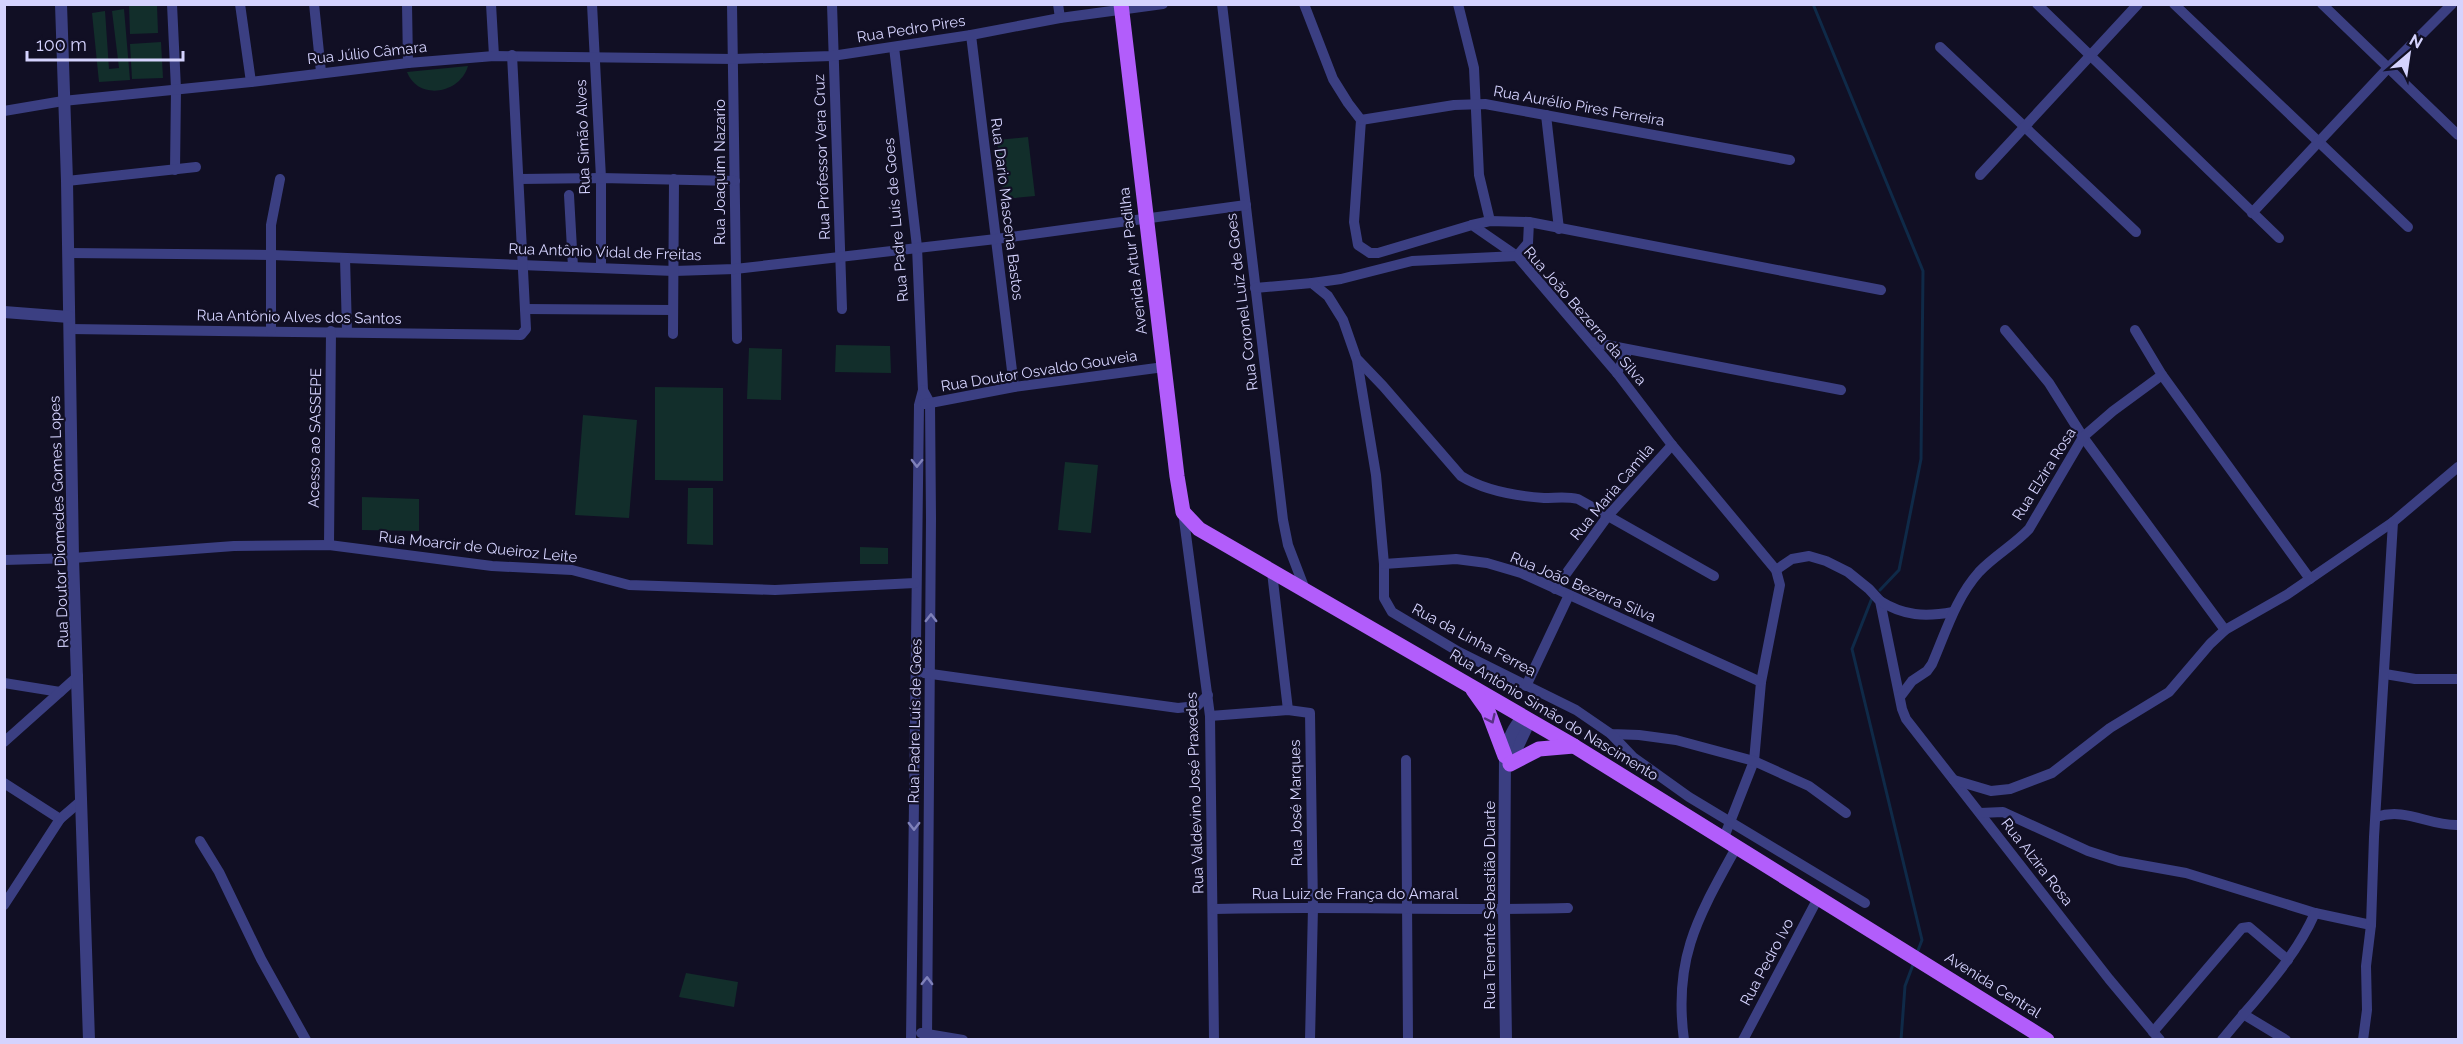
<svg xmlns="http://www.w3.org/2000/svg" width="2463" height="1044" viewBox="0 0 2463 1044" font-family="Raleway,sans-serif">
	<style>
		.green { fill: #122e2b }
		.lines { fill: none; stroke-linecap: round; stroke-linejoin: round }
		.stream { stroke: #0f2a48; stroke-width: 3 }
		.minor { stroke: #3b3f82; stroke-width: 10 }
		.tertiary { stroke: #3b3f82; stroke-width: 12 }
		.primary { stroke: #b25dfb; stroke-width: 15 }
		.oneway { stroke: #8082ba }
		.oneway2 { stroke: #593285 }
		.labels { text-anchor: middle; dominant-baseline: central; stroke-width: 4.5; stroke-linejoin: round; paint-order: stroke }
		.street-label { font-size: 15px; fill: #d5d3fe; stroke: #110f24 }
	</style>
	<rect width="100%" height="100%" fill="#110f24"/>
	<g class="green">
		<path d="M129 5H157L158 33 130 34Z"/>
		<path d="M124 9 130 80 99 82 92 13 105 11 109 69 119 68 112 11Z"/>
		<path d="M161 42 163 78 132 79 130 44Z"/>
		<path d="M468 66C460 94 418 101 407 72Z"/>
		<path d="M1028 137 1035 196 1004 199 997 140Z"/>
		<path d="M836 345 890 346 891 373 835 372Z"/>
		<path d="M749 348 782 349 781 400 747 399Z"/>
		<path d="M655 387 723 388V481L655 480Z"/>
		<path d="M583 415 637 420 629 518 575 515Z"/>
		<path d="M1065 462 1098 465 1091 533 1058 530Z"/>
		<path d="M688 488H713V545L687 544Z"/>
		<path d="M362 497 419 499V531L362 530Z"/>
		<path d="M860 547 888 548V564H860Z"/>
		<path d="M686 973 738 982 734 1007 679 997Z"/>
	</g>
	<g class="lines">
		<g class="stream">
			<path d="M1813 4 1923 271 1921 459 1899 570 1880 590"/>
			<path d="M1872 598 1852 649 1922 940 1917 953"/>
			<path d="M1901 1040 1905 986 1914 962"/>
		</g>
		<g class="minor">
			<path d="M172 4 176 89 175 170"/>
			<path d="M240 4 251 82"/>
			<path d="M314 4 321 72"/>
			<path d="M407 4 408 63"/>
			<path d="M491 4 494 56"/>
			<path d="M592 4 601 178V268"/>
			<path d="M732 4 737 339"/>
			<path d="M832 4 842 309"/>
			<path d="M1058 4 1060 18"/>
			<path d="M1222 4 1283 520 1288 545 1306 592"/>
			<path d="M1304 4 1333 79 1348 103 1361 120 1354 222 1358 245 1370 253H1378L1472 225 1517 256 1617 373 1672 445 1776 570 1780 585 1761 682 1754 761 1723 840"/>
			<path d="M1458 4 1474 68 1479 175 1490 221"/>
			<path d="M2037 4 2279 238"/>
			<path d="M2174 4 2408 227"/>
			<path d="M2322 4 2458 135"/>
			<path d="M971 35 1014 387"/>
			<path d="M894 47 917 247 923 390 919 405 911 1040"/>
			<path d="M1940 47 2136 232"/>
			<path d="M4 111 63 101 251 82 408 63 494 56 734 59 832 56 971 35 1060 18 1163 4"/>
			<path d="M1546 115 1559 229"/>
			<path d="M1361 120 1454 105 1485 104 1790 160"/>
			<path d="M1980 175 2138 4"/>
			<path d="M520 179 601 178 735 181"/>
			<path d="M67 181 196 167"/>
			<path d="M569 195 573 267"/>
			<path d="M2252 213 2388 68 2452 4"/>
			<path d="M1472 225 1490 221 1529 222 1881 290"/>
			<path d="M68 253 272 255 674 271 735 269 996 239 1246 205"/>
			<path d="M345 258 347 331"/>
			<path d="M1312 283 1341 279 1412 261 1517 256 1528 243 1529 222"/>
			<path d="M1255 288 1312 283 1328 296 1343 320 1357 360 1376 475 1384 564V598L1392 612 1459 652 1576 710 1611 734 1639 735 1676 740 1754 761 1809 786 1846 813"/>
			<path d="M525 309 673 310"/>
			<path d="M69 329 521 335 526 329 512 55"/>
			<path d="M2005 330 2049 383 2083 437 2225 630"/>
			<path d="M271 331V225L280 179"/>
			<path d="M673 334 674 179"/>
			<path d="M1591 342 1841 390"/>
			<path d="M1358 360 1383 386 1461 476C1485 491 1516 496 1544 498 1556 498 1566 496 1578 499L1714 576"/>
			<path d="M1617 373 1628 350"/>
			<path d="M2162 375 2310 579"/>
			<path d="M923 390 930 403 931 518 927 1040"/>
			<path d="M925 404 1014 387 1164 367"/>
			<path d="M1183 512 1210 716 1214 1040"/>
			<path d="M329 545 331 331"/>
			<path d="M4 560 73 558 234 546 329 545 492 566 572 570 629 585 775 590 915 583"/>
			<path d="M1384 564 1456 559 1487 563 1521 573 1761 682"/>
			<path d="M1776 570 1792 559 1809 556 1826 561 1848 572 1869 589 1880 601 1902 709 1906 719 2109 979 2160 1040"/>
			<path d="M1272 572 1288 710"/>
			<path d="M1555 589 1607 517 1672 445"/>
			<path d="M1880 601C1904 616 1925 617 1953 612"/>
			<path d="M924 673 1178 708 1197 706 1208 695"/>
			<path d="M2385 674 2415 679H2458"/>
			<path d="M4 683 60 692"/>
			<path d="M1526 686 1569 595"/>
			<path d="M1900 697 1912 681 1927 671 1932 664C1946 632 1955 599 1979 572 1994 556 2014 545 2029 529L2083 437 2113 411 2162 375 2135 330"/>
			<path d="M1210 716 1288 710 1310 713 1313 907 1310 1040"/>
			<path d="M1611 734 1633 757 1689 797 1865 903"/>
			<path d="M4 742 78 676"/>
			<path d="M1406 760 1408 1040"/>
			<path d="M1954 780 1991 791 2010 789 2052 773 2110 728 2169 692 2210 644 2225 630 2288 594 2393 522 2458 467"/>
			<path d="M4 783 60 819"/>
			<path d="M1980 813 2003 812 2088 851 2119 861 2186 873 2315 913 2371 925"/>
			<path d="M2376 817C2406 807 2429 826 2458 825"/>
			<path d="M200 841 219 872 261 959 306 1040"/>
			<path d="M4 905 60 819 82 800"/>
			<path d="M1214 909C1332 906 1450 911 1568 908"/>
			<path d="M2243 1014 2286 1040"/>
			<path d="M2153 1032 2242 928 2249 927 2288 960"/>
			<path d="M921 1033 963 1040"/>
			<path d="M1684 1040C1673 958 1698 917 1736 848"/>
			<path d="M1743 1040 1818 898"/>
			<path d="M2222 1040C2255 999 2294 961 2315 913"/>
			<path d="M2363 1040 2367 1010 2366 966 2371 925 2374 837 2393 522"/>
		</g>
		<g class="tertiary">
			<path d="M61 4 67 181 73 558 89 1040"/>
			<path d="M4 312 69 317"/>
			<path d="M1509 765 1526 729 1524 716"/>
			<path d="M1506 1040 1504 910 1505 756C1507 740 1513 727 1524 716"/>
		</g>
		<g class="primary">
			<path d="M1121 4 1177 476 1183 512 1199 529 1574 746 2047 1040"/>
			<path d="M1473 690 1488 711 1505 756"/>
			<path d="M1510 764 1539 749 1574 746"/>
		</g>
	</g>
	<defs><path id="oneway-chevron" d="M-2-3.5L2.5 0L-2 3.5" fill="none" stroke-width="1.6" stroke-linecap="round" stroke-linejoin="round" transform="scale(1.5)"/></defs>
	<g class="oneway">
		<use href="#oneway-chevron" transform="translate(917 463) rotate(91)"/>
		<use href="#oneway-chevron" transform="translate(931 618) rotate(-90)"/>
		<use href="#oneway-chevron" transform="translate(914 826) rotate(90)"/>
		<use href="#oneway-chevron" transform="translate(927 981) rotate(-89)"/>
	</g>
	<use class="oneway2" href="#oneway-chevron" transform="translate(1491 719) rotate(65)"/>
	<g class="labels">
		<g class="street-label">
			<text transform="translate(911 29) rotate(-9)">Rua Pedro Pires</text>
			<text transform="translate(367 53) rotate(-6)">Rua Júlio Câmara</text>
			<text transform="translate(1579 106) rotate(10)">Rua Aurélio Pires Ferreira</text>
			<text transform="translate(583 137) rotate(-92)">Rua Simão Alves</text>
			<text transform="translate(822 157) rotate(-92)">Rua Professor Vera Cruz</text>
			<text transform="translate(720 172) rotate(-90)">Rua Joaquim Nazario</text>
			<text transform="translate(1007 209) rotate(83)">Rua Dario Mascena Bastos</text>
			<text transform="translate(896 220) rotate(-95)">Rua Padre Luís de Goes</text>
			<text transform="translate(605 252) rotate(2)">Rua Antônio Vidal de Freitas</text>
			<text transform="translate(1133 261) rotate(-97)">Avenida Artur Padilha</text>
			<text transform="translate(1242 302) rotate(-97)">Rua Coronel Luiz de Goes</text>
			<text transform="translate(1585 316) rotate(49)">Rua João Bezerra da Silva</text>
			<text transform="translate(299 317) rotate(1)">Rua Antônio Alves dos Santos</text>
			<text transform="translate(1039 371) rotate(-9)">Rua Doutor Osvaldo Gouveia</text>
			<text transform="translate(315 438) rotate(-89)">Acesso ao SASSEPE</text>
			<text transform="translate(2044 474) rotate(-58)">Rua Elzira Rosa</text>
			<text transform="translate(1612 492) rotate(-50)">Rua Maria Camila</text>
			<text transform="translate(59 522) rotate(-92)">Rua Doutor Diomedes Gomes Lopes</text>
			<text transform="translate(478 547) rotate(6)">Rua Moarcir de Queiroz Leite</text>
			<text transform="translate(1583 587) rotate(23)">Rua João Bezerra Silva</text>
			<text transform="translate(1474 640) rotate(28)">Rua da Linha Ferrea</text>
			<text transform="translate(1554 715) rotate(31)">Rua Antônio Simão do Nascimento</text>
			<text transform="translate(915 721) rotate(-89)">Rua Padre Luís de Goes</text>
			<text transform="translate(1195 793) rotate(-92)">Rua Valdevino José Praxedes</text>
			<text transform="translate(1296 803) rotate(-91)">Rua José Marques</text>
			<text transform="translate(2037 862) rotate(52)">Rua Alzira Rosa</text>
			<text x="1355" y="894">Rua Luiz de França do Amaral</text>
			<text transform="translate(1490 905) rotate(-90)">Rua Tenente Sebastião Duarte</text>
			<text transform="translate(1767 962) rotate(-62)">Rua Pedro Ivo</text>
			<text transform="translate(1993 985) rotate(32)">Avenida Central</text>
		</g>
	</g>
	<rect width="2463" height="1044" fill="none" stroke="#d5d3fe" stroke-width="12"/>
	<g transform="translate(2409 54) rotate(29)" stroke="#110f24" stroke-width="4.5" paint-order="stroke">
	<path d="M0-4.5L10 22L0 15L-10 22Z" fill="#d5d3fe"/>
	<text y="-9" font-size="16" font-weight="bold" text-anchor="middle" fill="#d5d3fe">N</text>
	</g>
	<path d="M27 51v9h156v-9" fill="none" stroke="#d5d3fe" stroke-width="3"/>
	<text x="36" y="51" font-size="18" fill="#d5d3fe" stroke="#110f24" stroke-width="4.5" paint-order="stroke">100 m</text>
</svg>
